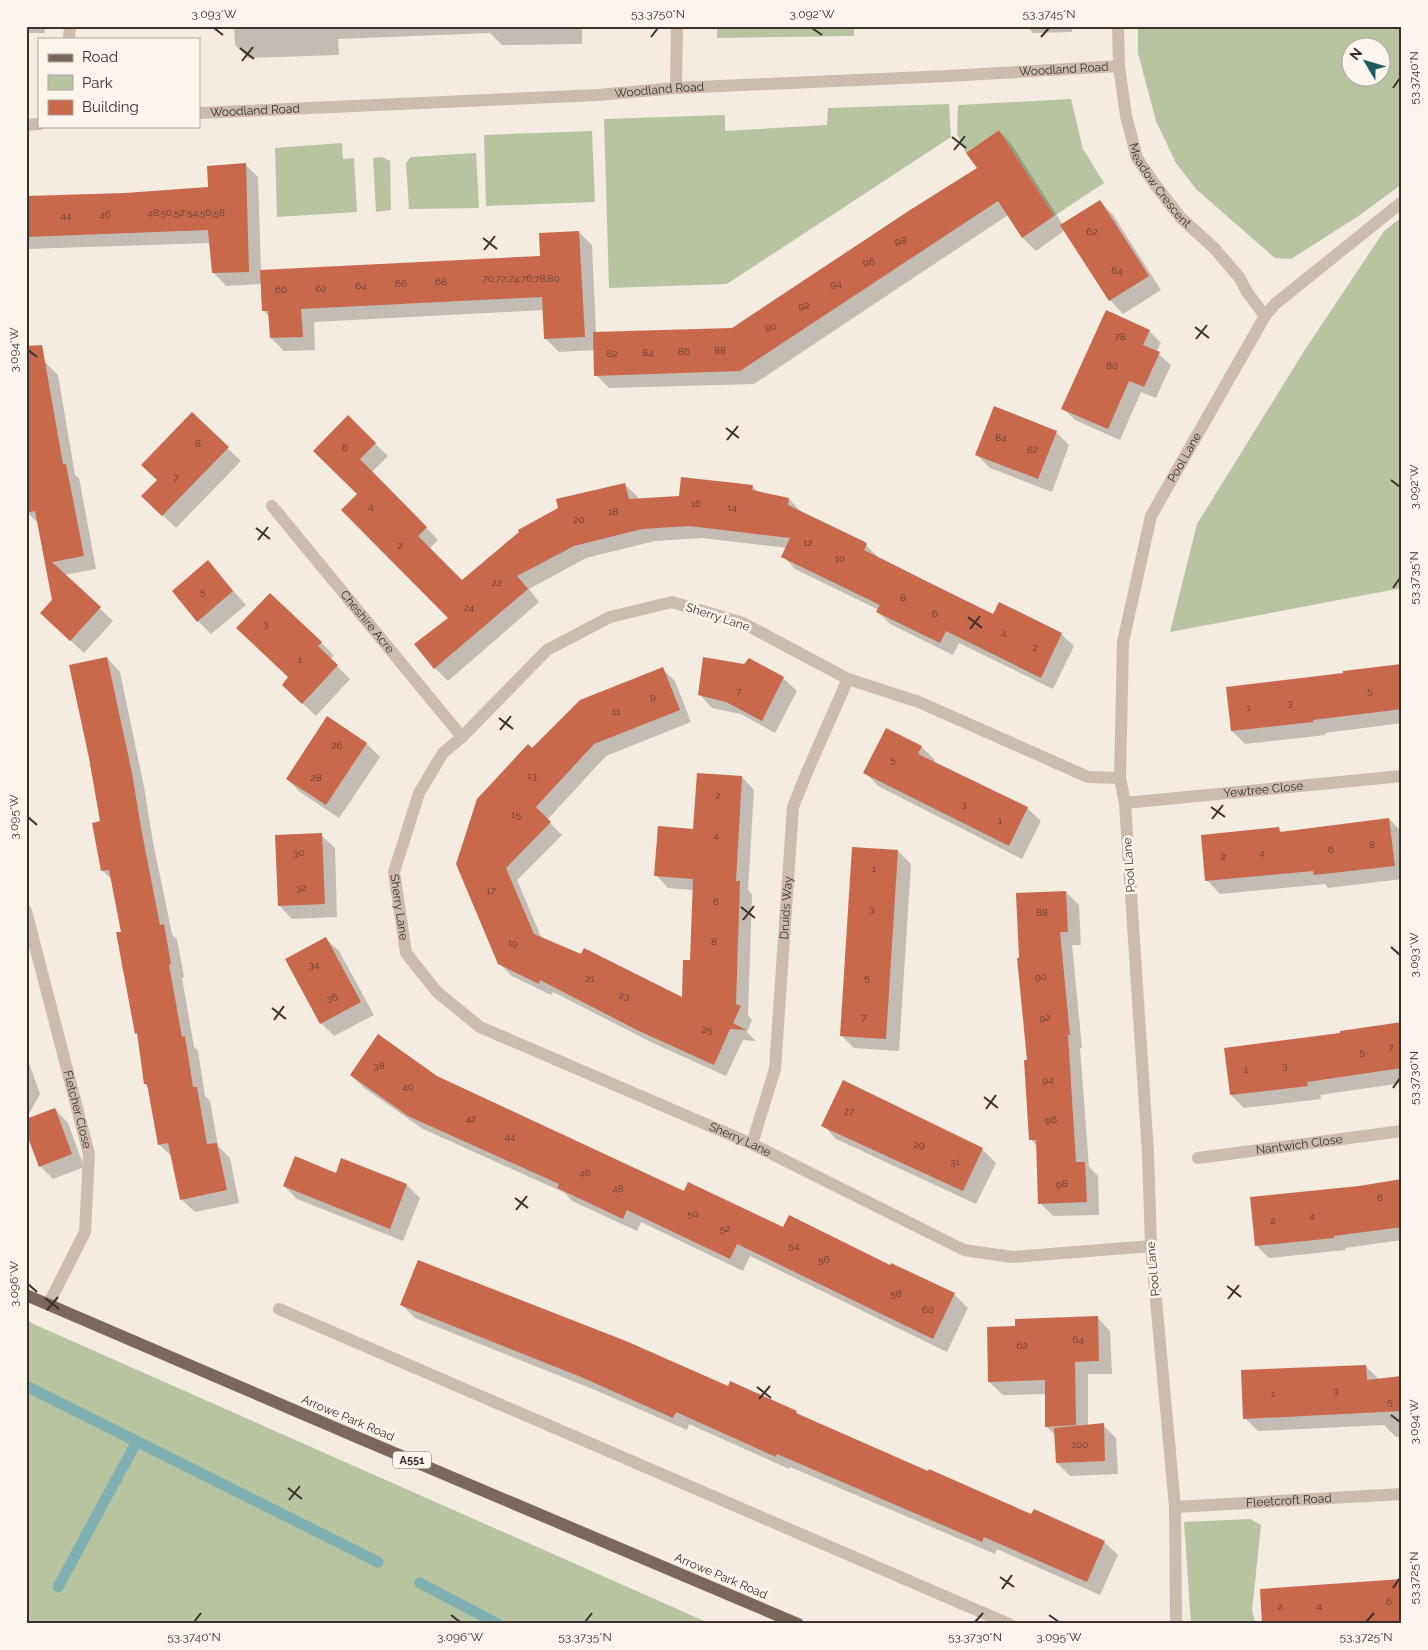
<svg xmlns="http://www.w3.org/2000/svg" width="1428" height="1650" viewBox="0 0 1428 1650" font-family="Raleway,sans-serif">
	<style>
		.green { fill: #b8c4a0; fill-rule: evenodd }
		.shadow { fill: #0003 }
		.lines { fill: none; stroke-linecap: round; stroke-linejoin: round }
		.stream { stroke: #7fb0b2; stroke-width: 11 }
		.building { fill: #c8694b }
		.street { stroke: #cdbbac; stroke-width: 12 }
		.primary { stroke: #7d675c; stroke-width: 12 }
		.ticks { fill: none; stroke: #3b302b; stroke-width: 2 }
		.labels { text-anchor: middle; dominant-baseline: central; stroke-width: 5; stroke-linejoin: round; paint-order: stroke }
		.number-label { font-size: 10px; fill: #5e3e33 }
		.shield { fill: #fbf5ee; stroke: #756b66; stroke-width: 1 }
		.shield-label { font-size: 11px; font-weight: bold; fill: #3b302b }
		.street-label { font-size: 12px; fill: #3b302b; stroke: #fbf5ee }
		.neatline { fill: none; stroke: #3b302b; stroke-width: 2 }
		.ticks-label { font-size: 12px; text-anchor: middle; fill: #3b302b }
	</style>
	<rect width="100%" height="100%" fill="#f4ebe1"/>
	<g class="green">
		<path d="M717 26H854V36L717 38Z"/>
		<path d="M1138 26H1402V184L1357 217 1291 259 1275 258 1196 189 1176 163 1156 121 1138 53ZM1350 48H1380V78H1350Z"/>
		<path d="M1071 99 1083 149 1104 183 1054 216 999 130 966 153 957 134 958 105Z"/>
		<path d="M949 104 951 137 727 284 609 288 604 119 725 115V131L827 125 828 108Z"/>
		<path d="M592 131 595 202 486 206 484 135Z"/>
		<path d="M342 143 343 159 354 158 357 212 277 217 275 148Z"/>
		<path d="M476 153 479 208 409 209 406 163 411 157Z"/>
		<path d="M382 157 390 161 391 210 376 212 373 158Z"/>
		<path d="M1402 217V588L1170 632 1197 524 1306 348 1384 231Z"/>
		<path d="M26 1320 38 1326 711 1624H26Z"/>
		<path d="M1250 1519 1261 1525 1252 1611 1256 1624H1191L1184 1522Z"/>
	</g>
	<g class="shadow">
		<path d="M26 26H44L45 33H26Z"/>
		<path d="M234 26H582V44L502 45 490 33 338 39 339 55 248 58 235 45Z"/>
		<path d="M1027 26H1072V32L1033 33Z"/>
		<path d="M999 131 1012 145 1063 225 1100 201 1113 215 1161 290 1123 314 1110 300 1065 230 1036 251 1023 238 1008 215 754 384 609 388 596 375 595 350 559 352 545 338 544 310 314 322 315 350 284 351 271 338 270 317 263 310 262 284 226 286 213 272 210 243 26 249V198L125 195 210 189 245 164 258 177 261 271 542 257 579 232 592 245 596 333 733 329 979 168Z"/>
		<path d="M1149 331 1161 343 1156 352 1171 365 1156 398 1141 392 1120 440 1075 420 1063 408Z"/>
		<path d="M45 362 58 375 75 475 79 478 96 569 64 575 113 621 84 653 55 626 53 601 39 524 27 512Z"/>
		<path d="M192 414 241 461 176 528 143 496 158 481Z"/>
		<path d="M348 417 388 456 372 472 438 540 429 549 462 581 624 484 637 496 638 500 680 497 752 486 759 493 789 499 801 512 866 545 878 557 994 616 1061 634 1074 646 1053 689 959 643 953 655 890 624 878 612 879 610 795 569 783 556 787 548 702 538 655 541 586 558 529 589 539 602 448 681 435 668 416 644 449 618 359 494Z"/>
		<path d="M1056 432 1069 445 1052 492 990 468 977 455Z"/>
		<path d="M208 562 246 605 211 634 198 621Z"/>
		<path d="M321 642 334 656 330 659 350 679 316 716 283 685Z"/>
		<path d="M107 658 120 672 144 787 153 842 172 934 177 939 184 977 182 978 194 1047 198 1051 205 1096 210 1101 218 1146 230 1158 239 1203 195 1212 181 1199 173 1158 159 1144 148 1087 145 1084 139 1035 136 1033 126 975 123 972 117 933H122L113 881 103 871 102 822Z"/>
		<path d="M1402 665V723L1325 733 1326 735 1245 744 1232 731 1227 688 1344 675Z"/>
		<path d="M662 669 675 681 691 722 606 756 547 820 562 835 517 880 542 939 683 999 691 962 694 890 668 888 656 875 742 777 754 790 748 890 752 895 748 1015 752 1020 747 1032 756 1041 743 1040 726 1076 653 1043 553 992 551 995 512 976 499 963 457 864 533 750Z"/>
		<path d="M783 678 797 691 775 733 741 714 712 708 699 694Z"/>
		<path d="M327 718 367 744 380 757 339 818 300 792 287 779Z"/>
		<path d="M887 730 922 747 935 760 933 763 1027 808 1041 821 1022 859 878 786 865 772Z"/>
		<path d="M1389 819 1402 832V879L1328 888 1325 884 1220 894 1207 880 1279 829 1283 833Z"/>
		<path d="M321 835 335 848 337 917 292 919 279 905Z"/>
		<path d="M898 851 911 864 899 1051 854 1048 841 1035Z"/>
		<path d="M1066 892 1079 905 1081 945H1072L1082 1048H1080L1089 1167 1098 1176 1099 1215 1053 1216 1040 1203 1037 1146 1031 1140 1028 1061Z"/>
		<path d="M325 938 339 951 374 1015 334 1036 321 1023Z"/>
		<path d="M1402 1023V1083L1320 1095 1321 1099 1244 1108 1231 1095 1342 1034Z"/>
		<path d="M26 1055 40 1094 26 1119Z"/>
		<path d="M351 1075 436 1077 684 1192 890 1267 954 1294 968 1308 947 1352 750 1256 743 1271 641 1222 637 1231 572 1201 565 1193 423 1129 364 1088Z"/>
		<path d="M843 1082 982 1149 996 1163 976 1204 836 1139 823 1125Z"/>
		<path d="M55 1109 68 1123 84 1167 53 1179 40 1166Z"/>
		<path d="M342 1160 407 1185 420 1198 403 1241 297 1199 284 1186 336 1174Z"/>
		<path d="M1402 1181V1240L1345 1248V1250L1269 1258 1257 1246 1359 1187Z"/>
		<path d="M402 1305 728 1388 796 1412 800 1416 929 1473 1032 1515 1104 1542 1118 1555 1100 1595 997 1549 995 1554 790 1467 789 1469 689 1424 687 1430 595 1390 415 1318Z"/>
		<path d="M1097 1317 1110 1331 1112 1374H1088V1426L1103 1425 1116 1438 1118 1474 1070 1476 1057 1463 1056 1436 1046 1426V1394L1003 1395 989 1382 1017 1328Z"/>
		<path d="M1365 1366 1379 1379 1402 1377V1437H1396L1384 1425 1258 1431 1245 1418Z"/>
	</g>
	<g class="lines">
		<g class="stream">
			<path d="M26 1386 378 1562"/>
			<path d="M420 1583 498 1624"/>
			<path d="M58 1587 137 1441"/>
		</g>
	</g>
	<g class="building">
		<path d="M999 130 1054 216 1022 238 998 201 740 371 594 376 593 332 732 328 910 210 977 168 966 153Z"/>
		<path d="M246 163 249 272 212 273 208 230 26 237V196L125 193 208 187 207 166Z"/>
		<path d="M1100 200 1149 276 1109 301 1060 225Z"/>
		<path d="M579 231 585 337 544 339 542 297 301 309 303 337 270 338 268 311H262L260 270 540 256 539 233Z"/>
		<path d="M1106 310 1150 330 1143 345 1160 352 1144 387 1129 381 1108 429 1061 409Z"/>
		<path d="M42 345 63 464H66L84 556 52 562 101 607 70 641 40 613 52 600 35 511 26 513V346Z"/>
		<path d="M994 406 1057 431 1038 479 975 455Z"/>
		<path d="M192 412 229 447 162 516 141 496 157 480 141 465Z"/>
		<path d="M348 415 376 443 360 459 427 527 418 536 462 580 519 532 518 530 558 508 556 499 625 483 629 499 679 496 681 477 753 485 752 490 789 498 788 505 865 542 867 544 864 550 930 583 993 614 999 602 1062 633 1041 678 946 631 940 643 876 612 880 605 781 557 790 538 689 526 642 529 574 546 517 576 528 589 434 669 414 644 448 618 341 510 357 494 313 451Z"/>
		<path d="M208 560 233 591 197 622 172 591Z"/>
		<path d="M270 593 322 642 318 646 338 665 302 704 282 685 288 677 236 628Z"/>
		<path d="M107 657 132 773 141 828 160 925 164 924 171 964 169 965 182 1037 185 1036 193 1087H197L207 1144 217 1143 227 1190 180 1200 168 1143 158 1145 147 1084H144L137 1033 135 1034 116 932H121L109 870 101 871 92 823 100 821 89 758 69 665Z"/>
		<path d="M703 657 744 664 749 658 784 677 762 721 726 702 698 695Z"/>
		<path d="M1402 664V709L1313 720V722L1231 731 1226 687 1343 673V671Z"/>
		<path d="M663 667 680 710 594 744 536 807 551 822 506 868 534 934 581 954 584 948 682 997 683 960H690L693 879 654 876 658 826 693 829 697 773 742 776 736 881H740L736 1004 741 1006 733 1023 746 1030 730 1029 714 1065 639 1031 540 980 539 984 498 964 456 864 477 799 528 744 532 748 580 700Z"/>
		<path d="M327 716 367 743 326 805 286 779Z"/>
		<path d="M886 728 922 746 918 754 1028 807 1009 846 863 773Z"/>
		<path d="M1389 818 1395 866 1314 875 1313 871 1205 881 1201 835 1279 827 1280 832Z"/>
		<path d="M322 833 325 904 278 906 275 835Z"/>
		<path d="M852 847 898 850 886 1039 840 1036Z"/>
		<path d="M1066 891 1068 932H1060L1070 1035H1068L1076 1162H1085L1087 1202 1038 1204 1036 1140H1029L1024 1060H1027L1017 958H1019L1016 893Z"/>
		<path d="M326 937 361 1002 320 1024 285 959Z"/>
		<path d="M1402 1022V1068L1307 1082 1308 1086 1230 1095 1224 1048 1340 1033V1031Z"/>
		<path d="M378 1034 437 1076 684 1191 688 1182 783 1227 789 1215 890 1265 891 1263 955 1293 933 1339 737 1244 730 1259 627 1210 623 1219 557 1188 559 1184 408 1116 350 1075Z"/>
		<path d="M843 1080 983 1148 963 1191 821 1126Z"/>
		<path d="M55 1108 72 1154 39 1167 26 1132V1119Z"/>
		<path d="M295 1156 336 1173 341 1158 407 1184 390 1229 283 1186Z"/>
		<path d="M1402 1179V1227L1334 1236V1238L1255 1246 1250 1197 1359 1186Z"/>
		<path d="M418 1260 626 1341 728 1386 730 1381 797 1411 796 1413 928 1471 929 1469 1031 1514 1034 1509 1105 1541 1087 1582 984 1537 982 1542 777 1454 776 1457 676 1412 673 1418 581 1377 400 1305Z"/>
		<path d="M1098 1316 1099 1361 1075 1362 1076 1425 1045 1427V1380L988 1382 987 1327 1015 1326V1319Z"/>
		<path d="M1366 1365 1367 1380 1402 1376V1411L1243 1419 1241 1370Z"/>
		<path d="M1104 1423 1105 1461 1056 1463 1054 1428Z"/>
		<path d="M1402 1579V1624H1262L1260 1589Z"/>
	</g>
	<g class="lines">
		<g class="street">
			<path id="s1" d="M1118 26 1119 66 1126 116 1137 158 1156 186 1181 218 1214 248 1239 277 1247 292 1265 316"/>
			<path d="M69 39 70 26"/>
			<path d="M676 88 677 26"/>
			<path id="s2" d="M199 113 598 95 676 88 948 76 1119 66"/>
			<path d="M26 125 39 124"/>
			<path id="s3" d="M272 506 462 737"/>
			<path id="s4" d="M1120 778 1088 777 919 702 848 679 743 623 672 602 610 617 547 650 462 737 443 753 419 793 394 872 406 953 437 992 480 1027 752 1144 964 1250 1012 1257 1151 1246"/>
			<path id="s5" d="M1125 803 1402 776"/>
			<path id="s6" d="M26 911 89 1154 85 1232 48 1305"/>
			<path id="s7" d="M752 1144 775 1069 793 807 807 772 848 679"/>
			<path id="s8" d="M1198 1158 1402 1131"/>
			<path d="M279 1309 1009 1624"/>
			<path id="s9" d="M1175 1507 1402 1494"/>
			<path id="s10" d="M1176 1624 1175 1507 1151 1246 1148 1153 1125 803 1120 778 1123 642 1151 516 1265 316 1275 304 1402 202"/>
		</g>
		<path class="primary" d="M26 1295 359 1438 798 1624"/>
	</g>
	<path class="ticks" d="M214 28 223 35M812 28 822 35M651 37 658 28M1041 37 1049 28M240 48 254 59M242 61 253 47M1393 88 1400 78M952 137 966 148M954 150 965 136M483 238 497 249M484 250 495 236M1195 327 1209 338M1196 339 1207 325M28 350 37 357M726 428 739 438M727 440 738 426M1391 480 1400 487M256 528 270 539M258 540 268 527M1393 588 1400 578M968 617 982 628M970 629 980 616M499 718 513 729M500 730 511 716M1211 807 1225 817M28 817 37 825M1212 819 1223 805M741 907 755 918M743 920 754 906M1391 947 1400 955M272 1008 286 1019M274 1020 284 1006M1393 1088 1400 1078M984 1097 998 1108M986 1109 996 1095M515 1198 528 1208M516 1210 527 1196M28 1284 37 1292M1227 1286 1241 1297M45 1298 59 1309M1228 1299 1239 1285M47 1310 58 1297M757 1387 771 1398M759 1399 770 1386M1391 1415 1400 1422M288 1488 302 1499M289 1500 300 1486M1000 1577 1014 1587M1393 1588 1400 1578M1002 1589 1012 1575M451 1615 460 1622M1049 1615 1059 1622M194 1622 201 1613M585 1622 592 1613M975 1622 983 1613M1366 1622 1374 1613"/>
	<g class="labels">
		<g class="number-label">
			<text x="186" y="212">48;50;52;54;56;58</text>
			<text x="105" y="214">46</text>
			<text x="66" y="215">44</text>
			<text x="1092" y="231">62</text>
			<text x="901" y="240">98</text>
			<text x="869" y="261">96</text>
			<text x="1117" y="270">64</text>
			<text x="521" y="278">70;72;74;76;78;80</text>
			<text x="441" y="281">68</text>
			<text x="401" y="283">66</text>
			<text x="836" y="283">94</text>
			<text x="361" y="285">64</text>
			<text x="321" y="288">62</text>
			<text x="281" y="289">60</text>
			<text x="804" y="305">92</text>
			<text x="771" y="326">90</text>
			<text x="1120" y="336">78</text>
			<text x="720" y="350">88</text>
			<text x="684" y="351">86</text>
			<text x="648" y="352">84</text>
			<text x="612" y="353">82</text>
			<text x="1112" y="365">80</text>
			<text x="1001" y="437">84</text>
			<text x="198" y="443">8</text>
			<text x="345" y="447">6</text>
			<text x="1032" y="449">82</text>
			<text x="176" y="477">7</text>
			<text x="696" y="503">16</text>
			<text x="371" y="506">4</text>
			<text x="732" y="507">14</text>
			<text x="613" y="511">18</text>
			<text x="579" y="519">20</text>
			<text x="808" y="542">12</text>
			<text x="400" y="545">2</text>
			<text x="840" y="558">10</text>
			<text x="497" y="582">22</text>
			<text x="203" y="591">5</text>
			<text x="903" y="597">8</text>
			<text x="469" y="607">24</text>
			<text x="935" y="613">6</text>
			<text x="266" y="623">3</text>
			<text x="1004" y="632">4</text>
			<text x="1035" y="647">2</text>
			<text x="300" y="659">1</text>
			<text x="1370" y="690">5</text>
			<text x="739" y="691">7</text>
			<text x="653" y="696">9</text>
			<text x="1290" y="702">3</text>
			<text x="1249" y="707">1</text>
			<text x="616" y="711">11</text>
			<text x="337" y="745">26</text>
			<text x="893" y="759">5</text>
			<text x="532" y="775">13</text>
			<text x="316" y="777">28</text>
			<text x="718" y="795">2</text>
			<text x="964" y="803">3</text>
			<text x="516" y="814">15</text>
			<text x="1000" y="820">1</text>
			<text x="716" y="835">4</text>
			<text x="1372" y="844">8</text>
			<text x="1331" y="849">6</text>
			<text x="299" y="852">30</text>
			<text x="1262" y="852">4</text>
			<text x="1223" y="856">2</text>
			<text x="874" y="868">1</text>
			<text x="301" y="887">32</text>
			<text x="491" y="890">17</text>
			<text x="716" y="901">6</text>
			<text x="872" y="908">3</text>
			<text x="1042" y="912">88</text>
			<text x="714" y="941">8</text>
			<text x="513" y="942">19</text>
			<text x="314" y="964">34</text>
			<text x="1041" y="976">90</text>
			<text x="867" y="977">5</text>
			<text x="590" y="978">21</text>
			<text x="624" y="995">23</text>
			<text x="332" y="997">36</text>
			<text x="864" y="1017">7</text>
			<text x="1045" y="1017">92</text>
			<text x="707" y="1029">25</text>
			<text x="1391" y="1047">7</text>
			<text x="1362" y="1051">5</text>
			<text x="379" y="1065">38</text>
			<text x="1285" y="1065">3</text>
			<text x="1246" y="1069">1</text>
			<text x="1048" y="1079">94</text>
			<text x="408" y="1086">40</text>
			<text x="849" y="1111">27</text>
			<text x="471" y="1118">42</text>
			<text x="1051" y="1119">96</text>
			<text x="510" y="1136">44</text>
			<text x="919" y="1144">29</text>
			<text x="955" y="1161">31</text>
			<text x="585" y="1172">46</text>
			<text x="1062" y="1183">98</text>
			<text x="618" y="1188">48</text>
			<text x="1380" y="1197">6</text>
			<text x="693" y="1213">50</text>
			<text x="1312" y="1215">4</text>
			<text x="1273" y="1220">2</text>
			<text x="725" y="1228">52</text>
			<text x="794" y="1245">54</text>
			<text x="824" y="1259">56</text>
			<text x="896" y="1293">58</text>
			<text x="928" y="1309">60</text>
			<text x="1078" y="1339">64</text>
			<text x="1022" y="1345">62</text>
			<text x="1336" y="1390">3</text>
			<text x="1273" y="1393">1</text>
			<text x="1390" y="1401">5</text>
			<text x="1080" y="1444">100</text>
			<text x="1389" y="1601">6</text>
			<text x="1319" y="1605">4</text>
			<text x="1280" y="1606">2</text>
		</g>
		<rect class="shield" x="393" y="1451.5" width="38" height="17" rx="4"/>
		<g class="shield-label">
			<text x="412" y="1460">A551</text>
		</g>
		<g class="street-label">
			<text stroke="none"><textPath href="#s2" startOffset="866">Woodland Road</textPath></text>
			<text stroke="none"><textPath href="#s2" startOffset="461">Woodland Road</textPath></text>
			<text stroke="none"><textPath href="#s2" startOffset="56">Woodland Road</textPath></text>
			<text stroke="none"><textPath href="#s1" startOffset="169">Meadow Crescent</textPath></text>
			<text stroke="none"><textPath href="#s10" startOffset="1181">Pool Lane</textPath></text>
			<text transform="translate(718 617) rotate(18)">Sherry Lane</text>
			<text stroke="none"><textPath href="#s3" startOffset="150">Cheshire Acre</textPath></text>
			<text stroke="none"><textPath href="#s5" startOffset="139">Yewtree Close</textPath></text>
			<text transform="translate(1129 865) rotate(-94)">Pool Lane</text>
			<text stroke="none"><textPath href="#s4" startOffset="931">Sherry Lane</textPath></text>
			<text stroke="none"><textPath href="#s7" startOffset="240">Druids Way</textPath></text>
			<text stroke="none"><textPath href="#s6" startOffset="205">Fletcher Close</textPath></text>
			<text stroke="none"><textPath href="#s4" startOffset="1366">Sherry Lane</textPath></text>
			<text stroke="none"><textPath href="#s8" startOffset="102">Nantwich Close</textPath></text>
			<text transform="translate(1153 1269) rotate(-95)">Pool Lane</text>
			<text transform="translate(348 1418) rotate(23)">Arrowe Park Road</text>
			<text stroke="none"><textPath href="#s9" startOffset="114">Fleetcroft Road</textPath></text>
			<text transform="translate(721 1576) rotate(23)">Arrowe Park Road</text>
		</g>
	</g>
	<rect width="1428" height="1650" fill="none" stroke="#fbf5ee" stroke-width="55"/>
	<rect x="38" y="38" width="162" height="90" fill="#fbf5ee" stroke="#aea6a0"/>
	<rect x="48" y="54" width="25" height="8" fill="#7d675c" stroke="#aea6a0"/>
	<text x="82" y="62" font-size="15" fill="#3b302b">Road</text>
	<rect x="48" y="75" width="25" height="15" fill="#b8c4a0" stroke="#aea6a0"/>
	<text x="82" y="88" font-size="15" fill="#3b302b">Park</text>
	<rect x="48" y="100" width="25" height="15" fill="#c8694b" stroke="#aea6a0"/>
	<text x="82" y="112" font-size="15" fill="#3b302b">Building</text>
	<g transform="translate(1366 62) rotate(308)"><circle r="24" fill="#fbf5ee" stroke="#aea6a0"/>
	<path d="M0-4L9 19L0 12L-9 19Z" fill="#1f5a5e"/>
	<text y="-8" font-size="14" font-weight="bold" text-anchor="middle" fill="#3b302b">N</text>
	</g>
	<rect x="28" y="28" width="1372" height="1594" class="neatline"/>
	<g class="ticks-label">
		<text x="214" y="18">3.093°W</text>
		<text x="658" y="18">53.3750°N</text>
		<text x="812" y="18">3.092°W</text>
		<text x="1049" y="18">53.3745°N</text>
		<text transform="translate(1414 78) rotate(-90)" y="4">53.3740°N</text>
		<text transform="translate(14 350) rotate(-90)" y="4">3.094°W</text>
		<text transform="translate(1414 487) rotate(-90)" y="4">3.092°W</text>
		<text transform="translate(1414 578) rotate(-90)" y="4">53.3735°N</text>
		<text transform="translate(14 817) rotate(-90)" y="4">3.095°W</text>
		<text transform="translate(1414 955) rotate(-90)" y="4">3.093°W</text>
		<text transform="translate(1414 1078) rotate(-90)" y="4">53.3730°N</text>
		<text transform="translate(14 1284) rotate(-90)" y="4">3.096°W</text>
		<text transform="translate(1414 1422) rotate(-90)" y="4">3.094°W</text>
		<text transform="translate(1414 1578) rotate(-90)" y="4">53.3725°N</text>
		<text x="194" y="1641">53.3740°N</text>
		<text x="460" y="1641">3.096°W</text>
		<text x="585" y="1641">53.3735°N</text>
		<text x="975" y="1641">53.3730°N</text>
		<text x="1059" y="1641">3.095°W</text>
		<text x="1366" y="1641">53.3725°N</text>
	</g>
</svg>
